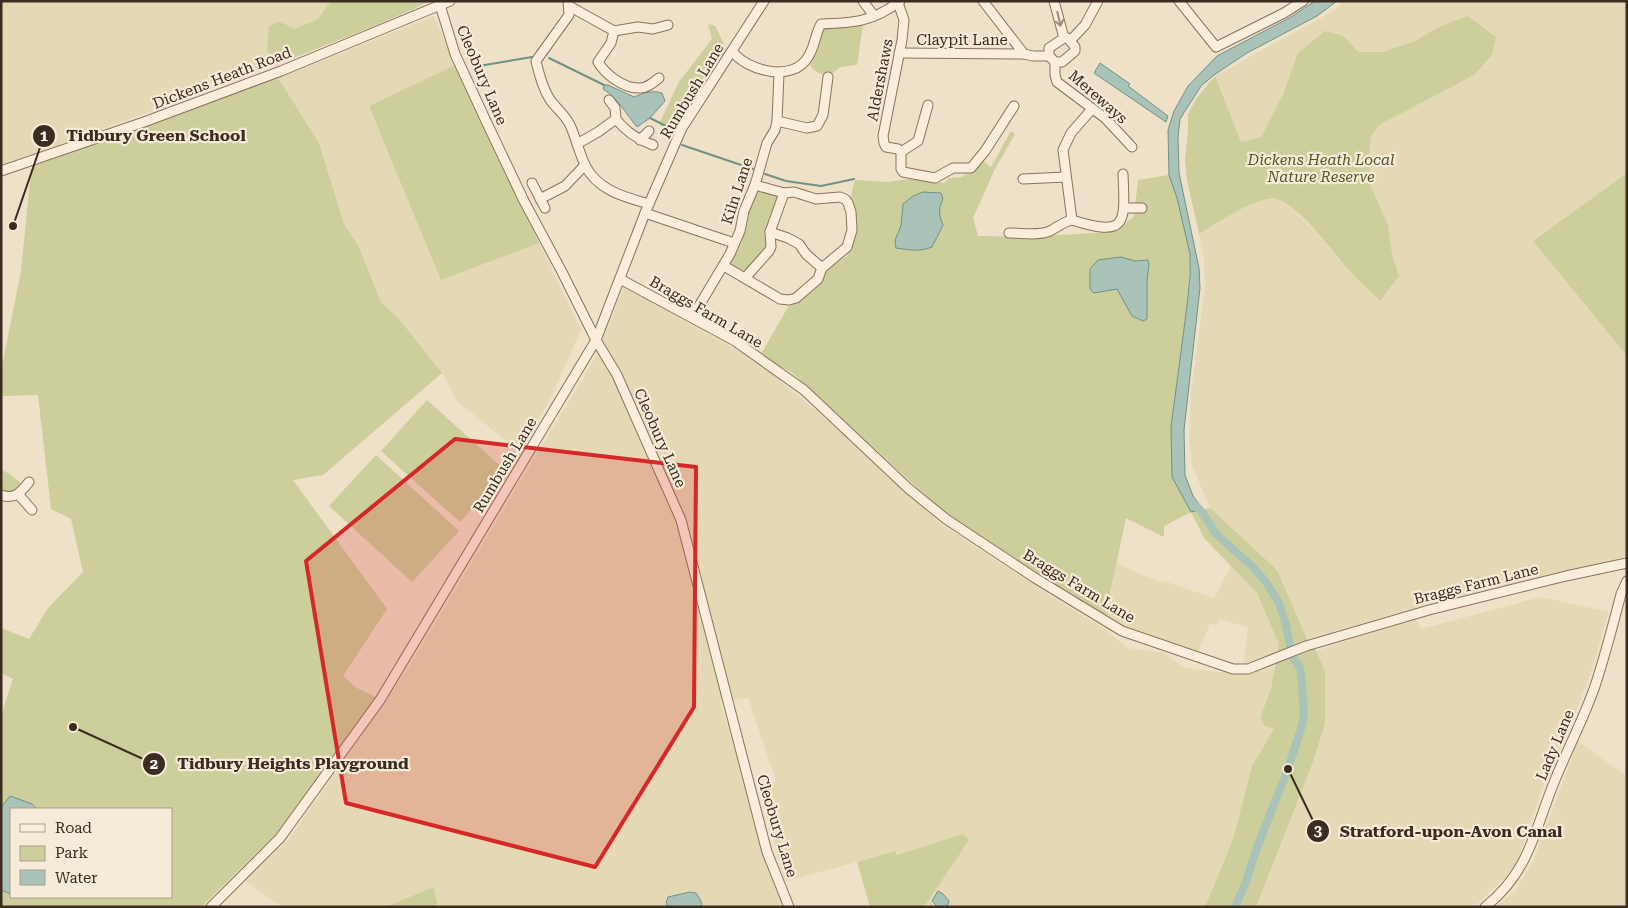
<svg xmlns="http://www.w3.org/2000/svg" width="1628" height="908" viewBox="0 0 1628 908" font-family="'Roboto Serif',serif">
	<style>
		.farmland { fill: #e5d9b5 }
		.green { fill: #ccce9c; fill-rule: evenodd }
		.water { fill: #a9c3b9; stroke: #6f9287 }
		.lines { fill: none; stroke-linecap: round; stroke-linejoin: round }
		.stream { stroke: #6f9287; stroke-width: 2 }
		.canal { stroke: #a9c3b9; stroke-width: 8 }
		.minor-casing { stroke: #8b725d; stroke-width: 11 }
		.minor { stroke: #f9eedc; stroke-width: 9 }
		.oneway { stroke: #9a8c7e }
		.marked { fill: #d62828; fill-opacity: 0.2; stroke: #d62828; stroke-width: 4; stroke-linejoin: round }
		.labels { text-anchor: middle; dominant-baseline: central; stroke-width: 4.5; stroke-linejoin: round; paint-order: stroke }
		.street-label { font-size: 15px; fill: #3c2b20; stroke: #f6ebd8 }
		.park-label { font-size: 15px; font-style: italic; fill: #505827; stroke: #f6ebd8 }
		.leader { fill: none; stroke: #3c2b20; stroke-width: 2 }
		.callout-dot { fill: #3c2b20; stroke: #f6ebd8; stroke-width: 2 }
		.mark-label { font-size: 15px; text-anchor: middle; font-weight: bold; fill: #fff }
		.callout-label { font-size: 16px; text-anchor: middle; font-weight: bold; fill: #3c2b20; stroke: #f6ebd8; stroke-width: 4.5; stroke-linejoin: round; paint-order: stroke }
	</style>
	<rect width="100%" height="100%" fill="#efe0c8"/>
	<g class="farmland">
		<path d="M1 1H331L318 19 294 29 280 21 267 51 279 64 1 166Z"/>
		<path d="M1344 1H1627V173L1533 241 1627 356V558L1443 600 1307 639 1277 570 1210 508 1192 465 1189 441 1191 392 1205 287 1204 261 1199 234 1233 213 1256 202 1275 198 1290 206 1316 232 1348 270 1379 301 1399 275 1392 254 1388 225 1370 184 1369 159 1371 136 1379 125 1296 129 1241 142 1215 76 1333 11Z"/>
		<path d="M434 16 455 65 369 106 442 279 539 243 581 330 552 396 519 452 457 401 442 373 399 319 381 302 359 247 344 224 319 143 278 78Z"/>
		<path d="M624 287 755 360 833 425 940 523 1049 595 1103 628 1128 648 1164 653 1183 667 1192 669 1230 673 1249 672 1275 667 1271 689 1260 718 1274 729 1252 766 1233 839 1205 907H924L930 896 895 851 785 882 759 790 776 781 748 698 720 701 783 907H438L434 887 385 907H282L244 880 289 839 408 669 596 356Z"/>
		<path d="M1116 563 1159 582 1164 581 1214 598 1231 566 1257 593 1279 644 1277 654 1253 664 1243 666 1248 627 1218 619 1217 625 1210 624 1197 654 1136 632 1105 617Z"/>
		<path d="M1541 597 1609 612 1590 675 1567 735 1543 786 1518 860 1507 876 1474 907H1256L1313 762 1325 724V671L1316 651 1354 638 1416 620 1421 629Z"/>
		<path d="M1578 741 1627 776V907H1495L1516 890 1533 861Z"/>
	</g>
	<g class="green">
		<path d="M331 1H430C381 25 329 43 279 64L267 51 269 26 280 21 294 29 318 19Z"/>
		<path d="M1468 16 1496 37 1492 55 1474 75 1379 125 1371 136 1369 159 1370 184 1388 225 1392 254 1399 276 1380 301C1369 290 1357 280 1347 268 1332 251 1297 203 1276 199 1258 195 1215 224 1199 234L1187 180 1185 160 1188 131V114L1196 99 1215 76 1241 142 1261 137 1283 95 1298 53 1325 31 1344 36 1358 52H1383L1415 41 1441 26Z"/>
		<path d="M708 24 715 26 727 50 701 94 672 134 659 124 679 82 712 39Z"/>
		<path d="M825 25H863L857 65 840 67 831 75C821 75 816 73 810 65Z"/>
		<path d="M455 65 539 243 441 280 369 106Z"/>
		<path d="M278 78 319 143 344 224 359 247 381 302 399 319 442 373 323 475 293 480 387 609 343 676 357 688 376 697 278 832 201 907H1V716L13 679 1 673V628L29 639 48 608 83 572 71 519 51 509 38 395 1 396V371L21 271 31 171 37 159 151 123ZM11 809H171V897H11Z"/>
		<path d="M1011 131 1015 134 995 169 973 218 978 236 1025 237 1112 232 1134 217 1138 180 1169 175 1177 198 1190 254 1187 306 1171 426 1191 511 1210 508 1277 570 1307 639 1316 651 1325 671V724L1313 762 1256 907H1205L1233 839 1252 766 1274 729 1265 726 1260 718 1271 689 1279 644 1257 593 1204 538 1191 512 1164 526V537L1126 518 1105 617 946 514 791 372 760 356 788 307 817 284 828 268 847 256 851 236 848 207 855 180 889 182 915 178 944 183 949 178 962 177 982 160 991 167Z"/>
		<path d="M1627 173V356L1533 241Z"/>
		<path d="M759 192 775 194 777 196V209L764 232 768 246C765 253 759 255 754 261 749 265 748 270 742 272L731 266C732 253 737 254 741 244 748 225 742 208 759 192Z"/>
		<path d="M427 400 506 471 460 522 381 451Z"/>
		<path d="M376 455 459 531 412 582 329 506Z"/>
		<path d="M1 470 10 474 23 485 16 493 9 494 1 491Z"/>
		<path d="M963 834 969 840 924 907H870L857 862 895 851 897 855Z"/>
		<path d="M434 887 438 907H385Z"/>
	</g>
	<g class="water">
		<path d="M1315 1H1337L1317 16 1247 53 1214 75 1201 86 1180 119 1178 137 1179 173 1199 268 1200 288 1184 430 1185 475 1193 496 1203 509 1191 512 1172 477 1171 427 1187 306 1190 275V254L1177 198 1169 175 1168 130 1174 111 1188 86 1217 56 1291 17Z"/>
		<path d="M1100 63 1130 84 1128 86 1168 116 1166 122 1094 73Z"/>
		<path d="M604 85H608L634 97C644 93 652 90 662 93L665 101 650 118 637 127C626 114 618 98 603 89Z"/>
		<path d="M923 192 941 193 943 199C938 208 939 216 943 225L932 247C919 252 910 250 896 248L895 240 901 226 903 204 913 196Z"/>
		<path d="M1121 257 1135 261 1148 260 1149 264 1147 281V319L1143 321 1132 316 1117 289 1094 293 1090 289V269L1098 260Z"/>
		<path d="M10 796 32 804 37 809H11V894L1 890V807Z"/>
		<path d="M938 891 943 894 949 901 947 907H938L932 901Z"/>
		<path d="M690 892 696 893 701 901 702 907H668L666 903 668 897Z"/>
	</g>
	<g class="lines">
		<g class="stream">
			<path d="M549 58 604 85"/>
			<path d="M479 66 532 57"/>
			<path d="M650 118 668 127"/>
			<path d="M682 145 753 169"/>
			<path d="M765 174 786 181 821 186 854 179"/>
		</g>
		<path class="canal" d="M1194 504 1202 512 1216 534 1254 568 1266 582 1279 603 1286 625 1292 656 1300 668 1302 684 1304 715 1301 729 1288 769 1256 850 1246 882 1235 907"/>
		<g class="minor-casing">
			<g id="minor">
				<path d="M568 1 569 15 536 61C539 74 543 90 551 101 557 109 566 116 570 125 576 138 579 152 585 165 597 190 624 197 649 204"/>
				<path d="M863 1 874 16"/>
				<path d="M983 1 1024 54 1033 56H1049"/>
				<path d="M1054 1 1064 38"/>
				<path d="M1179 1 1216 47 1284 13 1303 1"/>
				<path d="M898 3 904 20 902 40 883 136 884 143 886 147 898 149 901 152V169L903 172 935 178 953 168H971L985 151 1014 106"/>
				<path d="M440 5 455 54 486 121 524 201 562 272 596 340 617 375 681 520 767 852 789 907"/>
				<path d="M569 6 614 31"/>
				<path d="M1064 38H1068L1075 47V51L1062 62H1055L1049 56V48Z"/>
				<path d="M1070 41 1085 25 1098 1"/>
				<path d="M732 51C747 71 793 83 808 57 815 47 815 34 821 24 853 23 873 22 900 1"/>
				<path d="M899 53 1024 54"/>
				<path d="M1055 62V75L1057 82 1105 118 1132 147"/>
				<path d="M659 78C653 83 646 89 638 88 623 88 605 74 598 62L611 43 614 31 638 27 653 29 668 25"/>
				<path d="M1092 109 1071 133 1063 150 1072 220C1128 238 1125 223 1123 174"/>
				<path d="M616 119C626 132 637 139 653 145"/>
				<path d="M777 121 807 128 817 126 823 115 828 77"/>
				<path d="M640 140 649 131"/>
				<path d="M577 144 598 132 616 119 615 108 609 100"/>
				<path d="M901 152 918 141 928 105"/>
				<path d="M1 171 144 122 281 71 450 1"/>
				<path d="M1023 179 1066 177"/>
				<path d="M532 183 545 208"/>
				<path d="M540 199 565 186 585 165"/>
				<path d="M1124 208H1142"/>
				<path d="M645 213 734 243"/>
				<path d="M770 232 788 238 799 244 806 254 822 268"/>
				<path d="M1009 233C1022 233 1039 236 1050 231 1058 227 1063 222 1072 220"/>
				<path d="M724 266 780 299 789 300 796 298 818 279 822 268 847 247 852 230 851 212 848 203 845 199 840 197 816 199 794 192 784 193 755 185"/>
				<path d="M745 278 769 251 771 247 770 232 784 193"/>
				<path d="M620 279 735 341 804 390 909 489 946 519 1035 578 1122 631 1233 669H1248L1306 646 1429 610 1566 576 1627 563"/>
				<path d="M688 306 708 317"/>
				<path d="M696 311 730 254 740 231 744 211 755 185 767 143 775 130 777 121 779 73"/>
				<path d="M18 494 32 510"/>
				<path d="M1 495C15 500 21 492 29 482"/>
				<path d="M211 907 280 838 380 700 596 340 645 213 682 128 764 1"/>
				<path d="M1485 907C1530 872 1535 828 1555 780 1568 748 1584 718 1595 686 1605 656 1613 625 1621 594L1627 581"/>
			</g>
		</g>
		<use href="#minor" class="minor"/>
	</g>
	<defs><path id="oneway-shaft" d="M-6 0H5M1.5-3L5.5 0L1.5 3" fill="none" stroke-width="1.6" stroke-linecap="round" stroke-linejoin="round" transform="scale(1.25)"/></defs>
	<use class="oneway" href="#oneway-shaft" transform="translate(1059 19) rotate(77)"/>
	<path class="marked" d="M455 439 696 467 694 707 595 867 346 803 306 561Z"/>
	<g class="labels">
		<g class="street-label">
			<text x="962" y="40">Claypit Lane</text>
			<text transform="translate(482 75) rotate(67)">Cleobury Lane</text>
			<text transform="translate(222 78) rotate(-21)">Dickens Heath Road</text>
			<text transform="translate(880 80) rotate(-79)">Aldershaws</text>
			<text transform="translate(692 91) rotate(-59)">Rumbush Lane</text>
			<text transform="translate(1098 97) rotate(41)">Mereways</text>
			<text transform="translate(737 191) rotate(-72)">Kiln Lane</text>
			<text transform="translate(706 312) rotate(30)">Braggs Farm Lane</text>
			<text transform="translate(660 438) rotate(66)">Cleobury Lane</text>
			<text transform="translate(505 465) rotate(-59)">Rumbush Lane</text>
			<text transform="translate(1476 584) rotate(-14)">Braggs Farm Lane</text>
			<text transform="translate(1079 586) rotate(31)">Braggs Farm Lane</text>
			<text transform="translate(1555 745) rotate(-67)">Lady Lane</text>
			<text transform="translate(777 826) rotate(73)">Cleobury Lane</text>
		</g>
		<g class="park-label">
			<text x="1321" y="160">Dickens Heath Local<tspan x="1321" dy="17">Nature Reserve</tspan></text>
		</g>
	</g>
	<path class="leader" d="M13 226L44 136M73 727L154 764M1288 769L1318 831"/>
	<g class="callout-dot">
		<circle cx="13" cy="226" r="5"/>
		<circle cx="73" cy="727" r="5"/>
		<circle cx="1288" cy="769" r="5"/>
		<circle cx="44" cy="136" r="12"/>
		<circle cx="154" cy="764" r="12"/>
		<circle cx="1318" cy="831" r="12"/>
	</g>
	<g class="mark-label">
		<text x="44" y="141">1</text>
		<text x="154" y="769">2</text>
		<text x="1318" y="836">3</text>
	</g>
	<g class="callout-label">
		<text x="156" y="141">Tidbury Green School</text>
		<text x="293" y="769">Tidbury Heights Playground</text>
		<text x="1451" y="837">Stratford-upon-Avon Canal</text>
	</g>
	<rect width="1628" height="908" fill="none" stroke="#3c2b20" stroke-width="5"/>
	<rect x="10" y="808" width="162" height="90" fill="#f6ebd8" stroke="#ac9e8e"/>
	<rect x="20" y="824" width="25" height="8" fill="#f9eedc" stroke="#ac9e8e"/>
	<text x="55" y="833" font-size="15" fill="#3c2b20">Road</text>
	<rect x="20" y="846" width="25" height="15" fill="#ccce9c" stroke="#ac9e8e"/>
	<text x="55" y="858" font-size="15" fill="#3c2b20">Park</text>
	<rect x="20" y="870" width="25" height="15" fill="#a9c3b9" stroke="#ac9e8e"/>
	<text x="55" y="883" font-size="15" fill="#3c2b20">Water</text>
</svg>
